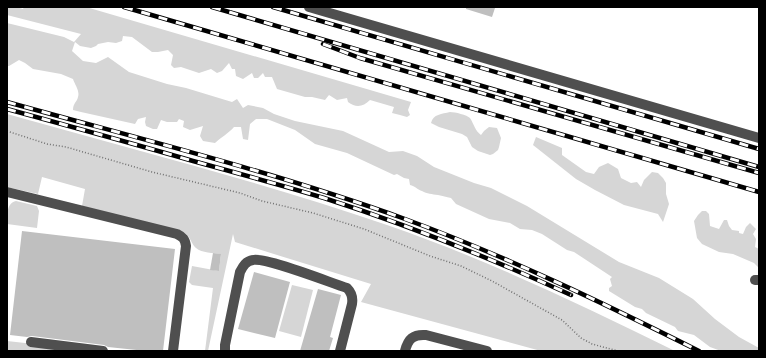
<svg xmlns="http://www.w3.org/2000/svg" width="766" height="358" viewBox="0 0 766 358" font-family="Rubik,sans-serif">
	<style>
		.green { fill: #d6d6d6 }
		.building { fill: #bfbfbf }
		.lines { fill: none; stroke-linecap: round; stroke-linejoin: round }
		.path { stroke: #717171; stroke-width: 1.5; stroke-dasharray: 1 2; stroke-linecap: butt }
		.minor { stroke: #4f4f4f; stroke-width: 10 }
		.rail-casing { stroke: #000; stroke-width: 4.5 }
		.rail { stroke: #fff; stroke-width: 3; stroke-dasharray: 9; stroke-linecap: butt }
	</style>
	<rect width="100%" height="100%" fill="#fff"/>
	<g class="green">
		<path d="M7 7H16L23 9 24 7H86L411 102 408 110 410 115 407 117 400 115 392 113 394 107 370 100C363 107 356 108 348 102L347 98 337 100 329 95 325 100 312 97H305L277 89 272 77H265L263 73 258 78H254L252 73 243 79 236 76 235 69H232L229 63 222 71 217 73 211 69 199 73 181 67 174 68 171 65 173 55 168 50 158 52H152L132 37 123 36 122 41 116 43 108 42 98 44 96 46 91 48 80 46 75 42 72 51 83 61 96 63 108 57 129 72 167 84 186 88 232 102 237 99 243 108 248 105 263 108 274 114 295 121 343 131 389 152 403 151 417 156 434 167 474 183 491 188 527 206 619 262 659 278 693 299 715 319 739 337 759 348V351H721L710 347 694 335 678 331 675 327 646 313 642 309 635 307 609 291V288L612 286 610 279 612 277 574 252 567 250 542 234 532 230 520 229 510 223 489 219 456 204 451 198C446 197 443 196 438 195 432 194 427 194 422 191 418 190 415 186 410 185L409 179 404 178 397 174 394 175 347 153 315 144 295 130 267 119H256L250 124 248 140 243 139 241 127H234C228 134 221 137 215 143L203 141 200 136 203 126 190 130 183 127 184 121 179 119 177 122H167L161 120 157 129H153L146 126 145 122 146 117 138 119 135 124 81 112 73 110C73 103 77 102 78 97 80 91 75 85 73 79L61 74 33 69 25 63 19 60 9 66H7V23L64 37 74 42 81 34 7 15Z"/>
		<path d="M450 112C455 112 467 115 470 118 474 124 475 131 481 135L484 131 489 127 497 128 501 138 499 147 498 150 493 154 490 155 478 151 472 147 467 137 462 134 439 127 431 123C433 114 442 114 450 112Z"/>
		<path d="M7 114C134 150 263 182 387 225 486 259 581 305 675 351H541L361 302 371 284 235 242 233 234 208 351H205L213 288 192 285 189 282 192 266 219 271 221 254C213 253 202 253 196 248 189 241 192 236 180 231L82 206 85 189 42 177 38 194 7 187Z"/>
		<path d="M536 137 562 148V155L586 172 594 174 599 167 608 163 618 169 621 178 631 183 637 182 641 187 644 180 652 172 658 173 663 178 666 183V194L669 204 663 222 658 214 624 205 595 190 576 179 533 145Z"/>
		<path d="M16 201 37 206 39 211 37 228 7 224C7 217 6 203 16 201Z"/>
		<path d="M702 211H706L709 214 710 226 719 229 724 220H727L729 226 732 230 739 231V233L743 234 746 227 750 223 756 229 753 234 756 239 755 247 759 249V268L754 263 733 254 719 252 702 244 697 238 694 221 698 215Z"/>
		<path d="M292 285 313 290 301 337 279 331Z"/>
		<path d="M7 341 70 348 69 351H7Z"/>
	</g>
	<g class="building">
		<path d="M466 7H491L495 8 492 17 466 9Z"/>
		<path d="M22 231 175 249 163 351H146L108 347 104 345 32 336 27 337 10 335Z"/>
		<path d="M213 253 221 254 219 271 210 270Z"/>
		<path d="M254 272 290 282 275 338 238 329Z"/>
		<path d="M318 289 341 295 330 337 333 338 329 351H300Z"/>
	</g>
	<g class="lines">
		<path class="path" d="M7 131 47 144 66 147 152 172 240 193 262 201 313 213 364 229 430 256 461 266 492 281 562 320 581 338 592 344 618 351"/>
		<g class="minor">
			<path d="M309 7 759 138"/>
			<path d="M7 192 177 234C183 237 185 239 186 246L173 351"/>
			<path d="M755 280H759"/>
			<path d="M31 342 103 351"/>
			<path d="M225 351V345L240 272C243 266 246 261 253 260 266 257 331 283 347 288 352 293 353 298 352 304L340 351"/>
			<path d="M405 351C408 339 413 334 426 335L487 351"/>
		</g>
		<g class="rail-casing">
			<g id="rail">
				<path d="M124 7 759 192"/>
				<path d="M212 7 759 167"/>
				<path d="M273 7 759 149"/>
				<path d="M323 44 360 58 759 173"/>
				<path d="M7 102C140 139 275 172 405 219 506 256 603 303 699 351"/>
				<path d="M7 109C69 126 131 143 193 161 237 173 281 185 324 198 408 225 490 258 571 295"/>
			</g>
		</g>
		<use href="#rail" class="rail"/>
	</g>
	<rect width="766" height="358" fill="none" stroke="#000000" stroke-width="16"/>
</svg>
